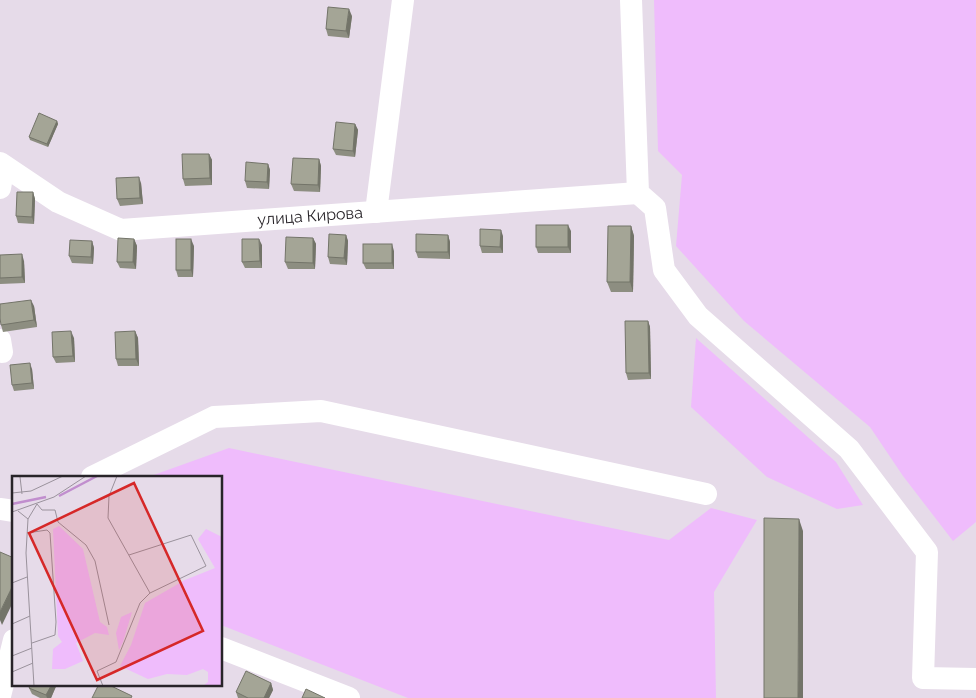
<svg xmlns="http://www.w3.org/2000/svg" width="976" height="698" viewBox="0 0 976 698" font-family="Raleway,sans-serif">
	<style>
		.green { fill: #efbcfc }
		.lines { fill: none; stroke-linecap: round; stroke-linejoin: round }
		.minor { stroke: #fff; stroke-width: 22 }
		.wall { fill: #8d8e81 }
		.shaded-wall { fill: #737469 }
		.building { fill: #a4a596; stroke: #737469 }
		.labels { text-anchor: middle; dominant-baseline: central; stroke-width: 5; stroke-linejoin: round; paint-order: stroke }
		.street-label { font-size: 16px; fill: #282429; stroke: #fff }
		.inset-river { fill: none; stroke: #c18ece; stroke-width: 2.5 }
		.inset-road { fill: none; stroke: #9a929c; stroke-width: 1 }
		.view { fill: #d62828; fill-opacity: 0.15; stroke: #d62828; stroke-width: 2.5 }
		.inset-edge { fill: none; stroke: #282429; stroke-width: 2.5 }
	</style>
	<rect width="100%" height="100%" fill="#e6dbe9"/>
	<g class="green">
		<path d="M654 0H976V522L953 541 903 476 870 427 744 321 676 246 682 175 658 151Z"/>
		<path d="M696 338 836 462 863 505 837 509 767 477 691 407Z"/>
		<path d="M229 448 669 540 711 508 757 520 714 592 716 698H408L221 625V477H148Z"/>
	</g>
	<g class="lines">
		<g class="minor">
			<path d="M631 0 638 193 655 208 664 270 698 316 849 449 927 552 923 678 976 679"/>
			<path d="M0 163 58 202 121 230 638 193"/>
			<path d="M0 188 4 166"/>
			<path d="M376 212 403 0"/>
			<path d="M0 340 2 352"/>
			<path d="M92 477 214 417 321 411 706 494"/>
			<path d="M0 509 14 511"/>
			<path d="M221 648 349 698"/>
			<path d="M0 696 14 640"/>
		</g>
	</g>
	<g class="wall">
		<path d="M352 16 349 38 328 36 326 29Z"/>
		<path d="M57 121 58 124 48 147 30 140 29 137Z"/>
		<path d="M355 124 358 130 355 157 336 155 333 149Z"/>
		<path d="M209 154 212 160V185L185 186 183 179Z"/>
		<path d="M319 159 321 166 320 192 294 191 291 184Z"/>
		<path d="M268 164 270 170 269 189 247 188 245 181Z"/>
		<path d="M141 183 143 204 120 206 117 199Z"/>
		<path d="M33 192 35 199 34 224 18 223 16 216Z"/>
		<path d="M631 226 634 236 633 292H611L607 282Z"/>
		<path d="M571 231V253H538L536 247Z"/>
		<path d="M346 235 348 241 347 265 330 264 328 257Z"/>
		<path d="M448 235 450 242V259L418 258 416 252Z"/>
		<path d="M503 236V253H482L480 246Z"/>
		<path d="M313 238 316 244 315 269H288L285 262Z"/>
		<path d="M134 239 137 246 136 269 120 268 117 262Z"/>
		<path d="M92 241 94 248 93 264 72 263 69 256Z"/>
		<path d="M262 245V268H245L242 262Z"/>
		<path d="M194 246 193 277H178L176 270Z"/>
		<path d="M394 251V269H366L363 263Z"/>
		<path d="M0 255 24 261 25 283 0 284Z"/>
		<path d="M34 306 37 327 3 332 1 325Z"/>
		<path d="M648 321 650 327 651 379 628 380 626 373Z"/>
		<path d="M135 331 138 338 139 366H118L116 359Z"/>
		<path d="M74 338 75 362 56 363 53 357Z"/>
		<path d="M32 369 34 389 14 391 12 385Z"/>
		<path d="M271 683 273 690 269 698H238L236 692Z"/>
		<path d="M31 684H57L51 698H40L32 694 29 688Z"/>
	</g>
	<g class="shaded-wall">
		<path d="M349 9 352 16 349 38 346 31Z"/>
		<path d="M57 121 58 124 48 147 47 144Z"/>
		<path d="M355 124 358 130 355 157 353 151Z"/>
		<path d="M209 154 212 160V185L210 178Z"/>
		<path d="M319 159 321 166 320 192 318 185Z"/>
		<path d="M268 164 270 170 269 189 267 182Z"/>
		<path d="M139 177 141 183 143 204 140 198Z"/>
		<path d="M33 192 35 199 34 224 32 217Z"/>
		<path d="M568 225 571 231V253L568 247Z"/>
		<path d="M631 226 634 236 633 292 630 282Z"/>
		<path d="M501 230 503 236V253L500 247Z"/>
		<path d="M346 235 348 241 347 265 344 258Z"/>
		<path d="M448 235 450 242V259L448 252Z"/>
		<path d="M313 238 316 244 315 269 313 263Z"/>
		<path d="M134 239 137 246 136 269 133 262Z"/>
		<path d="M191 239 194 246 193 277 191 270Z"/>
		<path d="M259 239 262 245V268L260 261Z"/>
		<path d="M92 241 94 248 93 264 91 257Z"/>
		<path d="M392 244 394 251V269L392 263Z"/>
		<path d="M22 254 24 261 25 283 22 277Z"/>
		<path d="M31 300 34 306 37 327 34 320Z"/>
		<path d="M648 321 650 327 651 379 649 373Z"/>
		<path d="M71 331 74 338 75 362 73 356Z"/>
		<path d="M135 331 138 338 139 366 136 359Z"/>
		<path d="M30 363 32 369 34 389 32 383Z"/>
		<path d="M799 519 803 531V698H798Z"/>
		<path d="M14 583V600L2 625 0 620V612Z"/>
		<path d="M271 683 273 690 269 698H264Z"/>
		<path d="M52 684H57L51 698H47L46 695Z"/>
	</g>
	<g class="building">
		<path d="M328 7 349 9 346 31 326 29Z"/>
		<path d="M39 113 57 121 47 144 29 137Z"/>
		<path d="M336 122 355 124 353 151 333 149Z"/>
		<path d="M182 154H209L210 178 183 179Z"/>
		<path d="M293 158 319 159 318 185 291 184Z"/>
		<path d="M246 162 268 164 267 182 245 181Z"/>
		<path d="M139 177 140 198 117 199 116 178Z"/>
		<path d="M17 192H33L32 217 16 216Z"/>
		<rect x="536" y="225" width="32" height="22"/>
		<path d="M608 226H631L630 282H607Z"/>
		<path d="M480 229 501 230 500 247 480 246Z"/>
		<path d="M329 234 346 235 344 258 328 257Z"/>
		<path d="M416 234 448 235V252H416Z"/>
		<path d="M286 237 313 238V263L285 262Z"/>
		<path d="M118 238 134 239 133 262H117Z"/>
		<rect x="176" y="239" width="15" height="31"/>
		<path d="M242 239H259L260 261 242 262Z"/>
		<path d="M70 240 92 241 91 257 69 256Z"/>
		<rect x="363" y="244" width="29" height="19"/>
		<path d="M22 254V277L0 278V255Z"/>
		<path d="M31 300 34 320 1 325 0 318V304Z"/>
		<path d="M625 321H648L649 373H626Z"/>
		<path d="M71 331 73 356 53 357 52 332Z"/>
		<path d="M135 331 136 359H116L115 332Z"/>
		<path d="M30 363 32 383 12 385 10 365Z"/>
		<path d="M764 518 799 519 798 698H764Z"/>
		<path d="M0 552 14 558V583L0 612Z"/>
		<path d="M246 671 271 683 264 698H248L236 692Z"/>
		<path d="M31 684H52L46 695 29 688Z"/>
		<path d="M99 684H107L132 696 131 698H92Z"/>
		<path d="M306 689 325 698H302Z"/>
	</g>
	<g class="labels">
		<g class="street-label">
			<text transform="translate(310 216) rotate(-4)">улица Кирова</text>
		</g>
	</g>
	<g transform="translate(12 476)">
		<rect width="210" height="210" fill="#e6dbe9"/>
		<path d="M47 50 71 73 88 146 95 151 97 159 83 157 64 167 71 185 53 193H40L41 173 50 166 46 160 41 53ZM194 53 210 61V210H191L196 206V196L191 193 175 199 155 198 136 203 108 190 119 169 133 127 173 104 203 92 186 63ZM120 136 111 166 107 174 104 157 109 141Z" fill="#efbcfc"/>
		<path class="inset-river" d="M47 20 85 0M0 28 34 21"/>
		<path class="inset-road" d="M105 0 97 20 96 42 138 117M8 1 10 18M0 17 19 15 51 0M69 32 97 20M6 35 16 43 14 77 22 210M0 36 42 21 74 0M16 43 25 28 30 34H43L46 46 74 69 83 85 97 149M15 57 35 54 38 57 44 146 43 159 20 167M0 107 15 101M0 148 18 140M0 180 20 172M0 196 21 187M91 210 85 195 104 186 128 127 138 117 194 90 179 59 117 79"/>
		<path class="view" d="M122 7 191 155 85 204 17 57Z"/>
		<rect width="210" height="210" class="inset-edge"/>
	</g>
</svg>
